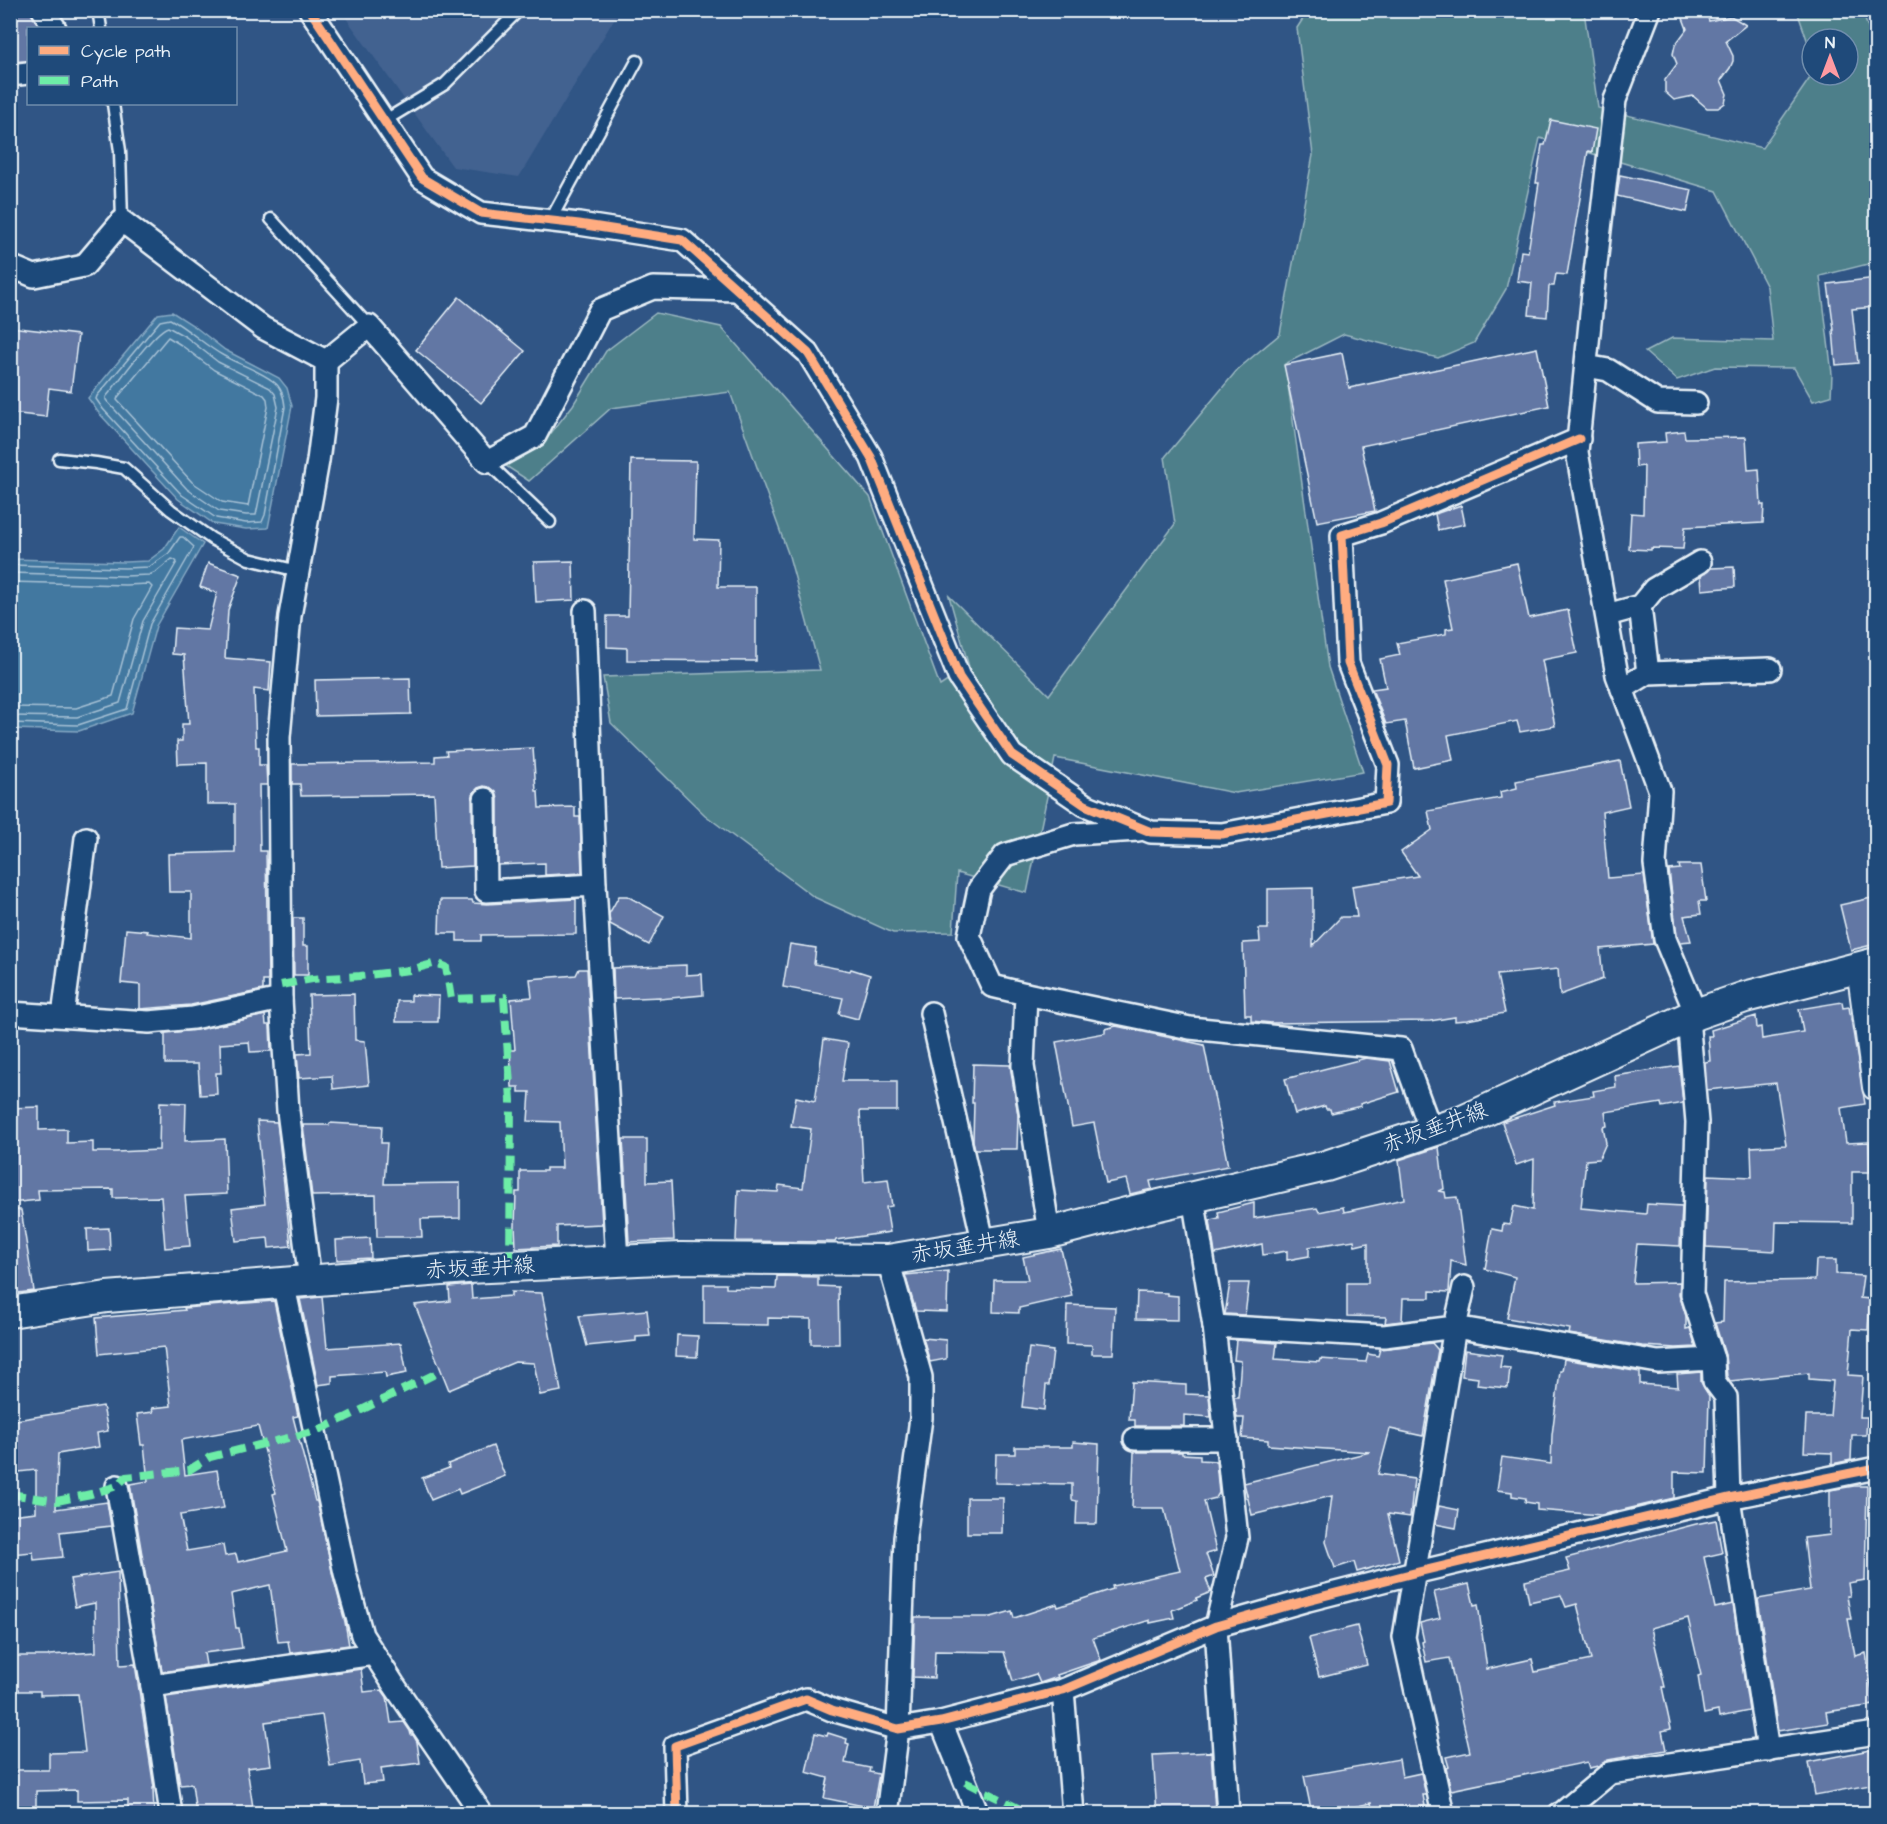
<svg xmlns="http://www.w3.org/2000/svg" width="1887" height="1824" viewBox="0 0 1887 1824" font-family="'Architects Daughter','Klee One',sans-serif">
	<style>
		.built { fill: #426290 }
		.green { fill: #4e7f8a; stroke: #9bb8c1; stroke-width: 1.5 }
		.water { fill: #4378a0; stroke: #85a8c3; stroke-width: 1.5 }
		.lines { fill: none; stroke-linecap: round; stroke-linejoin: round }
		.shore { stroke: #a6c1d5; stroke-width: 1.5 }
		.building { fill: #6277a4; stroke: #e8f1f8; stroke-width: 1.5; fill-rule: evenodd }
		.service-casing { stroke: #e8f1f8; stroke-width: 15 }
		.minor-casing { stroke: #e8f1f8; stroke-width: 26 }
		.tertiary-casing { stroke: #e8f1f8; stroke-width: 30 }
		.secondary-casing { stroke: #e8f1f8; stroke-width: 34 }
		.service { stroke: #1f4a7a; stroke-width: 10 }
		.minor { stroke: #1f4a7a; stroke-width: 21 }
		.tertiary { stroke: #1f4a7a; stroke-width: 26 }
		.secondary { stroke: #1f4a7a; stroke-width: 30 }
		.quiet { stroke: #6deda7; stroke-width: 8; stroke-dasharray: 15 8; stroke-linecap: butt }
		.cycleway-casing { stroke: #1f4a7a; stroke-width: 13 }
		.cycleway { stroke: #ffac80; stroke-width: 9 }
		.labels { text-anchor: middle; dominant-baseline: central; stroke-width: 4.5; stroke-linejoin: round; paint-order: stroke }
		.street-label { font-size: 22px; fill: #e8f1f8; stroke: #1f4a7a }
	</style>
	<rect width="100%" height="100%" fill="#305585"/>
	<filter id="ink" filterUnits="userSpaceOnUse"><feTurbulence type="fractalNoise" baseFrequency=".0167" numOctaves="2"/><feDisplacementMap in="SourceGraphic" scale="12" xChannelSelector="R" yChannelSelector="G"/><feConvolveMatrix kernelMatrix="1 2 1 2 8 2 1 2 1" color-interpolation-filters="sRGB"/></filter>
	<g filter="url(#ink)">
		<path class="built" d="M341 11H619L519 177 453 167Z"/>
		<path class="green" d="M1308 11H1584L1598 108 1762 148 1812 75H1848V39H1812V54L1797 11H1862L1876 50V262L1820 276 1832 374 1831 396 1813 401 1794 368 1715 367 1677 380 1645 352 1672 338 1773 341 1767 287 1717 191 1540 138 1506 289 1474 343 1438 358 1344 334 1285 364 1328 667 1363 772 1235 793 1055 758 1027 893 957 873 953 932 893 933 814 897 705 815 611 723 603 677 820 670 789 556 730 392 611 408 529 481 506 466 541 446 573 405 606 351 656 313 721 327 870 497 940 686 969 667 949 596 1049 695 1175 524 1165 457 1238 369 1280 334 1313 155 1297 28Z"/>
		<g class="water">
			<path d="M172 312 194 326 225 350 279 378 287 388 292 406 268 528 246 529 214 524 178 499 98 412 88 398 158 314Z"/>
			<path d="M179 527 203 544 156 626 132 713 79 731 11 729V559L125 562 148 561 164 549Z"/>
		</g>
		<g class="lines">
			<g class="shore">
				<path d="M170 319C189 329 205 346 224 356 240 365 259 370 274 382 282 388 284 397 285 407L265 515 262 522 246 523 216 518 182 495 103 409 96 399 97 396 160 321Z"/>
				<path d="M168 327 186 337 218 362 270 388 275 394 278 407 256 515H246L219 511 187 489 106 400V397C118 383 154 331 168 327Z"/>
				<path d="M168 337 181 345 214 370 264 395 267 399 268 407 248 506 222 502 192 482 117 400 118 397Z"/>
				<path d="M10 565 125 568 149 567 169 553 180 537H183L194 547 150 624 127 709 78 725 10 723"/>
				<path d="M10 573 125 576 149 575 156 572 172 559 175 560 177 562 143 621 120 703 77 717 10 716"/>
				<path d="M10 582 125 585 149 584 152 587 134 619 113 696 76 708 10 707"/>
			</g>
		</g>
		<g class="building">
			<path d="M10 10H30L40 28H28V61L10 62Z"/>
			<path d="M1680 10H1706L1709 21 1731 16 1746 25 1726 41 1733 56V61L1730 68 1721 80 1727 94 1725 103 1718 108H1707L1693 96 1674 100 1665 92V80L1677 64 1673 54 1675 45 1687 29Z"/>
			<path d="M1551 120 1596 129 1592 152 1588 151 1567 275 1556 274 1554 286H1549L1547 317 1529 315 1532 283 1517 281 1521 251 1528 252 1539 183H1536L1542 145H1545Z"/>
			<path d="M1620 175 1692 190 1687 212 1617 196Z"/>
			<path d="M1876 278V307L1852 309 1858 363 1836 365 1833 330H1834L1828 284Z"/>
			<path d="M459 297 525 351 481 403 416 350Z"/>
			<path d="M10 327 78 335 71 391 49 388 46 417 10 413Z"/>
			<path d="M1537 348 1549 406 1361 446 1375 511 1317 522 1284 365 1342 353 1349 388Z"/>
			<path d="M1684 431 1685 438 1746 437 1748 470 1759 469 1761 505H1764L1763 523 1685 527 1683 549 1651 548V550L1629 549 1631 513 1643 514 1644 466 1636 467 1635 444 1666 442 1665 433Z"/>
			<path d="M631 460 696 461 694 539 719 540 718 587H756V661L627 660V648L607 647V616H628Z"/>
			<path d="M1461 505 1465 524 1438 530 1435 514Z"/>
			<path d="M573 561 574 600 536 602 534 562Z"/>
			<path d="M208 563 241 575 228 610 225 658 271 662 269 691 254 689 256 747H259V765H266L267 785H259L260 851H266L268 981H263V990L191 1005 140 1009V985L121 983 126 929 148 931 147 933 191 938V892H169L168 854 235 852V804H207V763L178 764 177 741H182V724H189L184 655 172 654 174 628 208 630 217 593 200 587Z"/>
			<path d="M1517 563 1529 618 1568 610 1577 653 1542 660 1555 726 1520 732 1517 721 1448 735 1453 760 1414 768 1405 721 1386 724 1372 689 1386 687 1380 659 1400 655 1397 643 1446 634V629L1453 628 1443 579Z"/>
			<path d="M1734 567 1735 587 1702 590 1701 576 1711 568Z"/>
			<path d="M410 678 411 714 316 716 315 680Z"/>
			<path d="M533 748 536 791H538L539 808 575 807V817H580L582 873 545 875V863L498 865V799L496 792 491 788 484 786 478 788 474 792 472 799 473 866 438 868 434 794 301 796 300 784H292V764L435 762V756L447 755 446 751 470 750V751Z"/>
			<path d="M1620 761 1629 806 1602 812 1608 878 1644 875 1653 944 1600 949 1603 979 1560 995 1558 969 1497 975 1505 1013 1467 1020 1455 1021V1017L1430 1021 1272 1023 1251 1021V1015H1245L1243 943 1260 942 1259 929H1268V889L1313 888V946L1341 917H1357L1352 886 1418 876 1401 852 1432 830 1428 811 1501 798 1500 792 1517 788 1516 781Z"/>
			<path d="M1679 865H1701L1706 901H1699L1701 914 1684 916 1691 941 1680 942 1677 936 1669 870 1680 869Z"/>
			<path d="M619 896H627L664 916 649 945 610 924 609 914Z"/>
			<path d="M1876 897V944L1851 950 1840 905Z"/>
			<path d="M576 899V934L481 935V941H457V933H439L440 900H472L473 903 487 904Z"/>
			<path d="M293 918H303V946H308V975H294Z"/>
			<path d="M790 944 816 948 814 964 850 971 851 969 870 975 858 1019 839 1014 843 998 783 987Z"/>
			<path d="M686 965V975L702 974 703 995 660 999V997L614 999 613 968Z"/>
			<path d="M579 969H587L602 1224 557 1226V1246L516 1248 515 1226 516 1192H520V1171H546V1168H562L560 1122 528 1121 530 1092H519V1087H512L510 1050H515L511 999 532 997 530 979 576 975Z"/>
			<path d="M354 994 355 1040 365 1041 369 1085 333 1089 332 1076 299 1078 297 1054 311 1053 309 995Z"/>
			<path d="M411 995 439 996 438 1022H396L397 1001H411Z"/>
			<path d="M1842 1002 1843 1008 1849 1007 1865 1104 1841 1108 1846 1143 1869 1142 1870 1172H1852V1223L1776 1222 1775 1251 1706 1247 1708 1175 1752 1177 1751 1147 1786 1145 1776 1083 1707 1090 1705 1062 1710 1061 1708 1036H1712L1711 1030 1756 1016 1757 1028 1761 1027 1762 1039 1803 1032 1799 1009Z"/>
			<path d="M265 1015 266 1025H270L271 1051 250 1052 249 1042 220 1044 221 1073H216L217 1094 200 1095 198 1064H165V1033L196 1030Z"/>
			<path d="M1116 1026 1204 1045 1228 1166 1150 1181 1152 1189 1130 1194 1126 1179 1106 1183 1094 1123 1072 1127 1056 1042 1105 1033V1029Z"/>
			<path d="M824 1039 848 1043 842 1081H897V1111H860L864 1182 888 1179 892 1206 886 1207 890 1232 836 1240 835 1242 736 1241 738 1190 778 1192 779 1185 803 1188 811 1129 791 1126 796 1097 815 1101Z"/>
			<path d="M1366 1058 1390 1061 1399 1092 1360 1104 1361 1106 1331 1113 1330 1109H1326L1325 1106 1295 1114 1285 1079Z"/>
			<path d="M973 1064 1010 1065 1018 1115 1017 1149H975L973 1141 974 1103H972Z"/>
			<path d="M1679 1066 1683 1103 1662 1107 1661 1103 1605 1112 1607 1126 1603 1127 1606 1143 1599 1159 1586 1160 1581 1208 1646 1214 1647 1204 1682 1206 1680 1246 1637 1244 1633 1283 1680 1282 1679 1294 1686 1316V1329L1690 1328 1696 1347 1676 1348 1642 1346 1569 1334 1570 1329 1507 1318 1515 1277 1485 1269 1492 1229 1502 1231 1503 1224 1510 1225 1514 1206 1533 1210 1534 1159 1516 1165 1502 1122 1555 1105 1554 1102 1594 1096 1593 1091 1616 1087 1615 1076Z"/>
			<path d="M160 1102 186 1103 185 1141 225 1139 227 1194 185 1196 190 1246 165 1248 161 1197 113 1198V1189L38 1190 39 1200 10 1203V1108L39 1107V1130L67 1129V1143L93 1142V1152H116L159 1150Z"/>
			<path d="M257 1121 277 1122 291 1246 269 1248 268 1238 236 1241 232 1208 265 1204Z"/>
			<path d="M330 1123 382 1126 381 1143H387L384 1184 460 1183V1218L421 1219 422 1237H377L376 1195 312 1196 303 1125H329Z"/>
			<path d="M623 1139H647V1182L671 1181 674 1240 629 1242Z"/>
			<path d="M1439 1147 1444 1189 1438 1191 1445 1192 1446 1198 1457 1197 1466 1265 1451 1261 1449 1292 1430 1291V1298H1403L1402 1321 1385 1323 1386 1317 1347 1316V1283H1368V1243L1355 1246 1354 1240 1309 1247V1256L1287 1260V1251L1263 1255 1262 1244 1215 1254 1210 1220 1219 1218 1218 1212 1254 1203V1218L1317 1208 1319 1212 1343 1207 1344 1212 1404 1199 1399 1160Z"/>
			<path d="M10 1210H21L34 1291 10 1294Z"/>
			<path d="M109 1228 110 1250 88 1251 87 1229Z"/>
			<path d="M370 1238 371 1258 337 1260 336 1240Z"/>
			<path d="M1061 1249 1072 1296 1019 1308V1313L993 1312 994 1280H1028L1023 1257Z"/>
			<path d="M1816 1260H1836V1274L1863 1276 1860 1298 1870 1299 1868 1330 1852 1329 1848 1375 1863 1376 1860 1417H1867L1866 1435H1852L1851 1460 1832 1464V1453L1804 1452 1806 1416H1830L1833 1381 1809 1379V1373L1730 1381 1727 1376 1725 1355 1715 1323 1723 1322 1724 1282 1815 1280Z"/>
			<path d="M948 1271 947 1312 916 1311 905 1275Z"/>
			<path d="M777 1276 818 1277V1286L838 1287 839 1344H811V1319L768 1318V1325L704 1324V1284H726V1288L776 1289Z"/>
			<path d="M1230 1283H1249L1245 1315 1225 1314Z"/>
			<path d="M471 1285 472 1299 511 1296V1292L542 1293 561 1391 540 1395 534 1363 515 1362 449 1390 415 1305 450 1301 449 1287Z"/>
			<path d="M1137 1292 1167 1293V1295L1178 1296V1320L1136 1319Z"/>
			<path d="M322 1297 327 1348 401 1343 407 1373 386 1377 385 1372 332 1376V1383L318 1385 300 1299Z"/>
			<path d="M274 1301 298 1416 293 1417 315 1501H317L333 1576 345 1622 349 1645 290 1653 288 1641 278 1642 270 1585 231 1594 236 1628H239L242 1648 204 1653 206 1665 162 1672 130 1484 148 1481 144 1445H141L137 1414 153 1412 152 1408 171 1406 164 1347 99 1354 96 1318 185 1310 184 1308ZM258 1426 276 1493 273 1494 287 1551 238 1562 236 1554 225 1556 223 1545 187 1551 180 1515 224 1508 217 1470 185 1475 181 1440Z"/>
			<path d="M1067 1305 1115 1307 1113 1354H1092V1345L1066 1344Z"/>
			<path d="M647 1310 650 1336 636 1337V1341L587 1346 579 1316Z"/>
			<path d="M677 1335 698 1336 697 1357 676 1356Z"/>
			<path d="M923 1338 946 1340V1359L930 1362Z"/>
			<path d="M1236 1340 1277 1343 1275 1359 1319 1362 1320 1359 1366 1362 1368 1354 1378 1356 1380 1349 1432 1343 1438 1350 1423 1436 1390 1429 1378 1474 1414 1479 1410 1517 1388 1514 1399 1560 1357 1572 1354 1562 1335 1568 1326 1542 1332 1496 1252 1515 1244 1483 1370 1452 1268 1445V1440L1242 1438 1244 1418H1237L1234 1397H1238L1241 1361 1234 1360Z"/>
			<path d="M1029 1348 1053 1351 1049 1385H1046L1044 1410 1022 1407Z"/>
			<path d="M1465 1350 1502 1355 1500 1367 1510 1368 1508 1388 1477 1385 1478 1378 1462 1376Z"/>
			<path d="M1564 1359 1640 1372V1384L1678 1387 1677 1374 1701 1372V1382L1709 1396 1707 1473 1674 1472V1498L1601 1515 1537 1510V1504L1525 1502 1526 1498 1512 1496V1492L1497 1490 1502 1457 1551 1464 1552 1435 1560 1371H1562Z"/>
			<path d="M1132 1382 1186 1385V1394L1209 1395 1211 1417 1184 1415V1426H1135V1420H1129Z"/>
			<path d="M103 1406 108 1431 97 1433 99 1447 58 1454 56 1509 107 1502 111 1526 60 1532 63 1557 34 1560 33 1552 10 1554V1515L36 1512V1470L10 1473V1421Z"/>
			<path d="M1073 1442 1099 1444 1097 1524H1076L1077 1501 1072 1500V1484L995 1483 996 1454H1015V1447H1073Z"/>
			<path d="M493 1446 505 1476 460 1494 458 1489 431 1500 422 1478 449 1468 448 1464Z"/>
			<path d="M1134 1452H1182V1454L1200 1455V1460L1216 1461 1219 1493 1216 1498 1204 1501 1216 1551 1206 1554 1214 1576 1206 1579 1211 1592 1196 1598 1197 1600 1172 1610 1174 1618 1150 1623V1620L1093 1638 1101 1660 1057 1675 1058 1677 1040 1683 1036 1674 1013 1681 1004 1652 935 1651 934 1678 913 1677 915 1617H991L1012 1611 1014 1618 1057 1604 1058 1607 1113 1589 1112 1586 1180 1571 1164 1508H1132Z"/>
			<path d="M1854 1486H1867L1865 1580 1848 1583 1850 1596H1847L1851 1619H1848L1855 1656 1866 1653 1874 1705 1826 1712 1828 1723 1778 1731 1758 1599 1810 1590 1804 1538 1830 1535V1490Z"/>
			<path d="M967 1498H1003L1002 1533H967Z"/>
			<path d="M1439 1506 1459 1510 1456 1528 1435 1524Z"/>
			<path d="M1716 1520 1722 1553 1704 1557 1715 1608 1733 1604 1749 1711 1719 1717 1718 1711 1704 1714 1698 1676 1701 1675 1688 1618 1651 1628 1665 1687H1662L1671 1729 1662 1731 1666 1750 1608 1760 1598 1766 1589 1768 1587 1762 1451 1790 1446 1768 1449 1767 1446 1757 1470 1752 1449 1658 1426 1662 1422 1642 1424 1641 1420 1623 1440 1618 1434 1592 1469 1584 1474 1605 1478 1604 1487 1669 1532 1659 1535 1672 1591 1660 1577 1604 1566 1607 1561 1595 1529 1602 1525 1581 1570 1571 1566 1558 1696 1524Z"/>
			<path d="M118 1572 120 1665 135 1664 154 1788H153L154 1814H128V1800L77 1801V1790L36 1791V1814H10V1770H49V1753L85 1752 78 1694 40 1695V1691H19V1689H10V1656H49V1655L96 1652 95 1603 75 1607 70 1579Z"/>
			<path d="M1357 1626 1367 1665 1319 1677 1309 1638Z"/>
			<path d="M361 1669 364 1692 382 1690 387 1697 391 1723 404 1722 410 1731 411 1735H413L417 1742 420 1763 381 1768 383 1782 363 1784 360 1761 330 1766 322 1715 265 1722 271 1765 247 1768 254 1814H196L192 1784 180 1785 166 1697Z"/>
			<path d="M815 1733 827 1736 828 1733 847 1739 846 1743 849 1744 845 1763 870 1768 869 1772 879 1774 873 1808 824 1798 828 1778 806 1772Z"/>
			<path d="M1870 1750 1876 1784 1815 1795 1809 1762Z"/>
			<path d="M1211 1752 1215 1810 1194 1811V1814H1157L1153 1755Z"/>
			<path d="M1399 1759 1402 1777 1421 1773 1426 1795H1423L1425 1806 1412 1809 1413 1814H1373L1371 1803 1324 1814H1312L1304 1776Z"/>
		</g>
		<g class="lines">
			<g class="service-casing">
				<g id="service">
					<path d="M98 10 101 28"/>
					<path d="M113 104 120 151 122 221"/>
					<path d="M384 121 445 84 519 10"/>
					<path d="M271 219 369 326"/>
					<path d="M550 221 637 61"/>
					<path d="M59 459 96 463 124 468 171 510 212 539 249 559 298 571"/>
					<path d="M487 462 550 522"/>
				</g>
			</g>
			<g class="minor-casing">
				<g id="minor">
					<path d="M43 10 55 28"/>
					<path d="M310 10 422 178 481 213 579 224 682 240 808 353 871 457 959 677 1012 755 1085 805 1151 832 1222 834 1386 803 1388 765 1348 663 1342 535 1381 523 1579 439"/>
					<path d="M1650 10 1615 100 1595 273 1577 452 1617 675 1660 791 1655 864 1665 939 1696 1014"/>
					<path d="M10 75 28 73"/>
					<path d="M10 266 34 276 84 266 122 221 263 328 326 361V398L318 461 290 616 279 737 281 999 288 1111 310 1280"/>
					<path d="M326 361 369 326 487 462 535 436 600 310 653 288 738 290"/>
					<path d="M1586 366 1608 370 1658 402 1696 403"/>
					<path d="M1640 606 1648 673"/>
					<path d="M585 611 595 885"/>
					<path d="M1607 615 1640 606 1654 589 1700 562"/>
					<path d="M1622 689 1648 673 1770 669"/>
					<path d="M485 799 486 891 595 885 617 1261"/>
					<path d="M1026 994 1190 1028 1401 1049 1431 1131"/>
					<path d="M10 1013 149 1022 193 1018 281 999"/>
					<path d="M931 1013 984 1245"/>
					<path d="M63 1016 86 838"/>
					<path d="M1688 1018 1697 1122 1692 1294 1713 1359"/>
					<path d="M1193 1197 1214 1326 1237 1538 1216 1626 1228 1814"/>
					<path d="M1049 1233 1023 1066 1026 994 992 986 969 936 979 889 1005 855 1074 834 1138 830"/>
					<path d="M283 1282 345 1573 362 1635 394 1685 482 1814"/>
					<path d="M1464 1287 1455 1327 1658 1362 1713 1359 1714 1381 1726 1397 1729 1498 1768 1750"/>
					<path d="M1214 1326 1384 1336 1455 1327 1404 1637 1443 1814"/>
					<path d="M1135 1439H1227"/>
					<path d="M117 1486 152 1686 171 1814"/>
					<path d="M152 1686 374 1654"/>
					<path d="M1063 1690 1073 1814"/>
					<path d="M941 1722 978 1814"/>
					<path d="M677 1814 675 1746 806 1699 832 1710 898 1729 941 1722 1063 1690 1216 1626 1308 1600 1414 1573 1729 1498 1876 1468"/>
					<path d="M887 1814 898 1729 905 1538 921 1418V1377L888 1260"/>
					<path d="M1559 1814 1562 1813 1610 1773 1876 1733"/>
				</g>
			</g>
			<g class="tertiary-casing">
				<path id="tertiary" d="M1860 967 1876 1087"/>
			</g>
			<g class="secondary-casing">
				<path id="secondary" d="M10 1312 107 1297 467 1268 680 1258 888 1260 1049 1233 1142 1209 1326 1166 1463 1121 1696 1014 1745 997 1876 963"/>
			</g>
			<use href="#service" class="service"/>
			<use href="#minor" class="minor"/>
			<use href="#tertiary" class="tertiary"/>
			<use href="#secondary" class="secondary"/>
			<g class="quiet">
				<path d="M281 985 312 979 360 976 410 970 436 963 446 967 451 999 504 997 511 1100 510 1267"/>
				<path d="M10 1494 57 1501 91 1494 117 1486 126 1477 189 1470 210 1457 316 1431 345 1418 435 1374"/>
				<path d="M965 1782 1030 1814"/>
			</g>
			<g class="cycleway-casing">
				<g id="cycleway">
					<path d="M310 10 422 178 481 213 579 224 682 240 808 353 871 457 959 677 1012 755 1085 805 1151 832 1222 834 1386 803 1388 765 1348 663 1342 535 1381 523 1579 439"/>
					<path d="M677 1814 675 1746 806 1699 832 1710 898 1729 941 1722 1063 1690 1216 1626 1308 1600 1414 1573 1729 1498 1876 1468"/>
				</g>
			</g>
			<use href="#cycleway" class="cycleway"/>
		</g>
	</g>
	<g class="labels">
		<g class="street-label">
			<text transform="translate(1435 1128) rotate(-20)">赤坂垂井線</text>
			<text transform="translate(965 1247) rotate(-9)">赤坂垂井線</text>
			<text transform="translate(480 1268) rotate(-3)">赤坂垂井線</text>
		</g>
	</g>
	<rect width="1887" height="1824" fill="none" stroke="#1f4a7a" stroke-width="36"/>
	<rect x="18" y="18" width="1851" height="1788" fill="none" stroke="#e8f1f8" stroke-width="2" filter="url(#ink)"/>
	<rect x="27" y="27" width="210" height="78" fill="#1f4a7a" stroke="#6f8dac" stroke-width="1.5"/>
	<rect x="39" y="46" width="30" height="9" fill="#ffac80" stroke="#6f8dac" stroke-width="1.5"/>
	<text x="81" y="57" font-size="18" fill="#e8f1f8">Cycle path</text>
	<rect x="39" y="76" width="30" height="9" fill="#6deda7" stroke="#6f8dac" stroke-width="1.5"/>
	<text x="81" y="87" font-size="18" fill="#e8f1f8">Path</text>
	<g transform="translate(1830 57)"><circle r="28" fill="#1f4a7a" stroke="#6f8dac" stroke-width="1.5"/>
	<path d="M0-4.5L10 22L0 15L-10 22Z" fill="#ff9aa2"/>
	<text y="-9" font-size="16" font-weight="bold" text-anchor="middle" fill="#e8f1f8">N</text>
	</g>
</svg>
